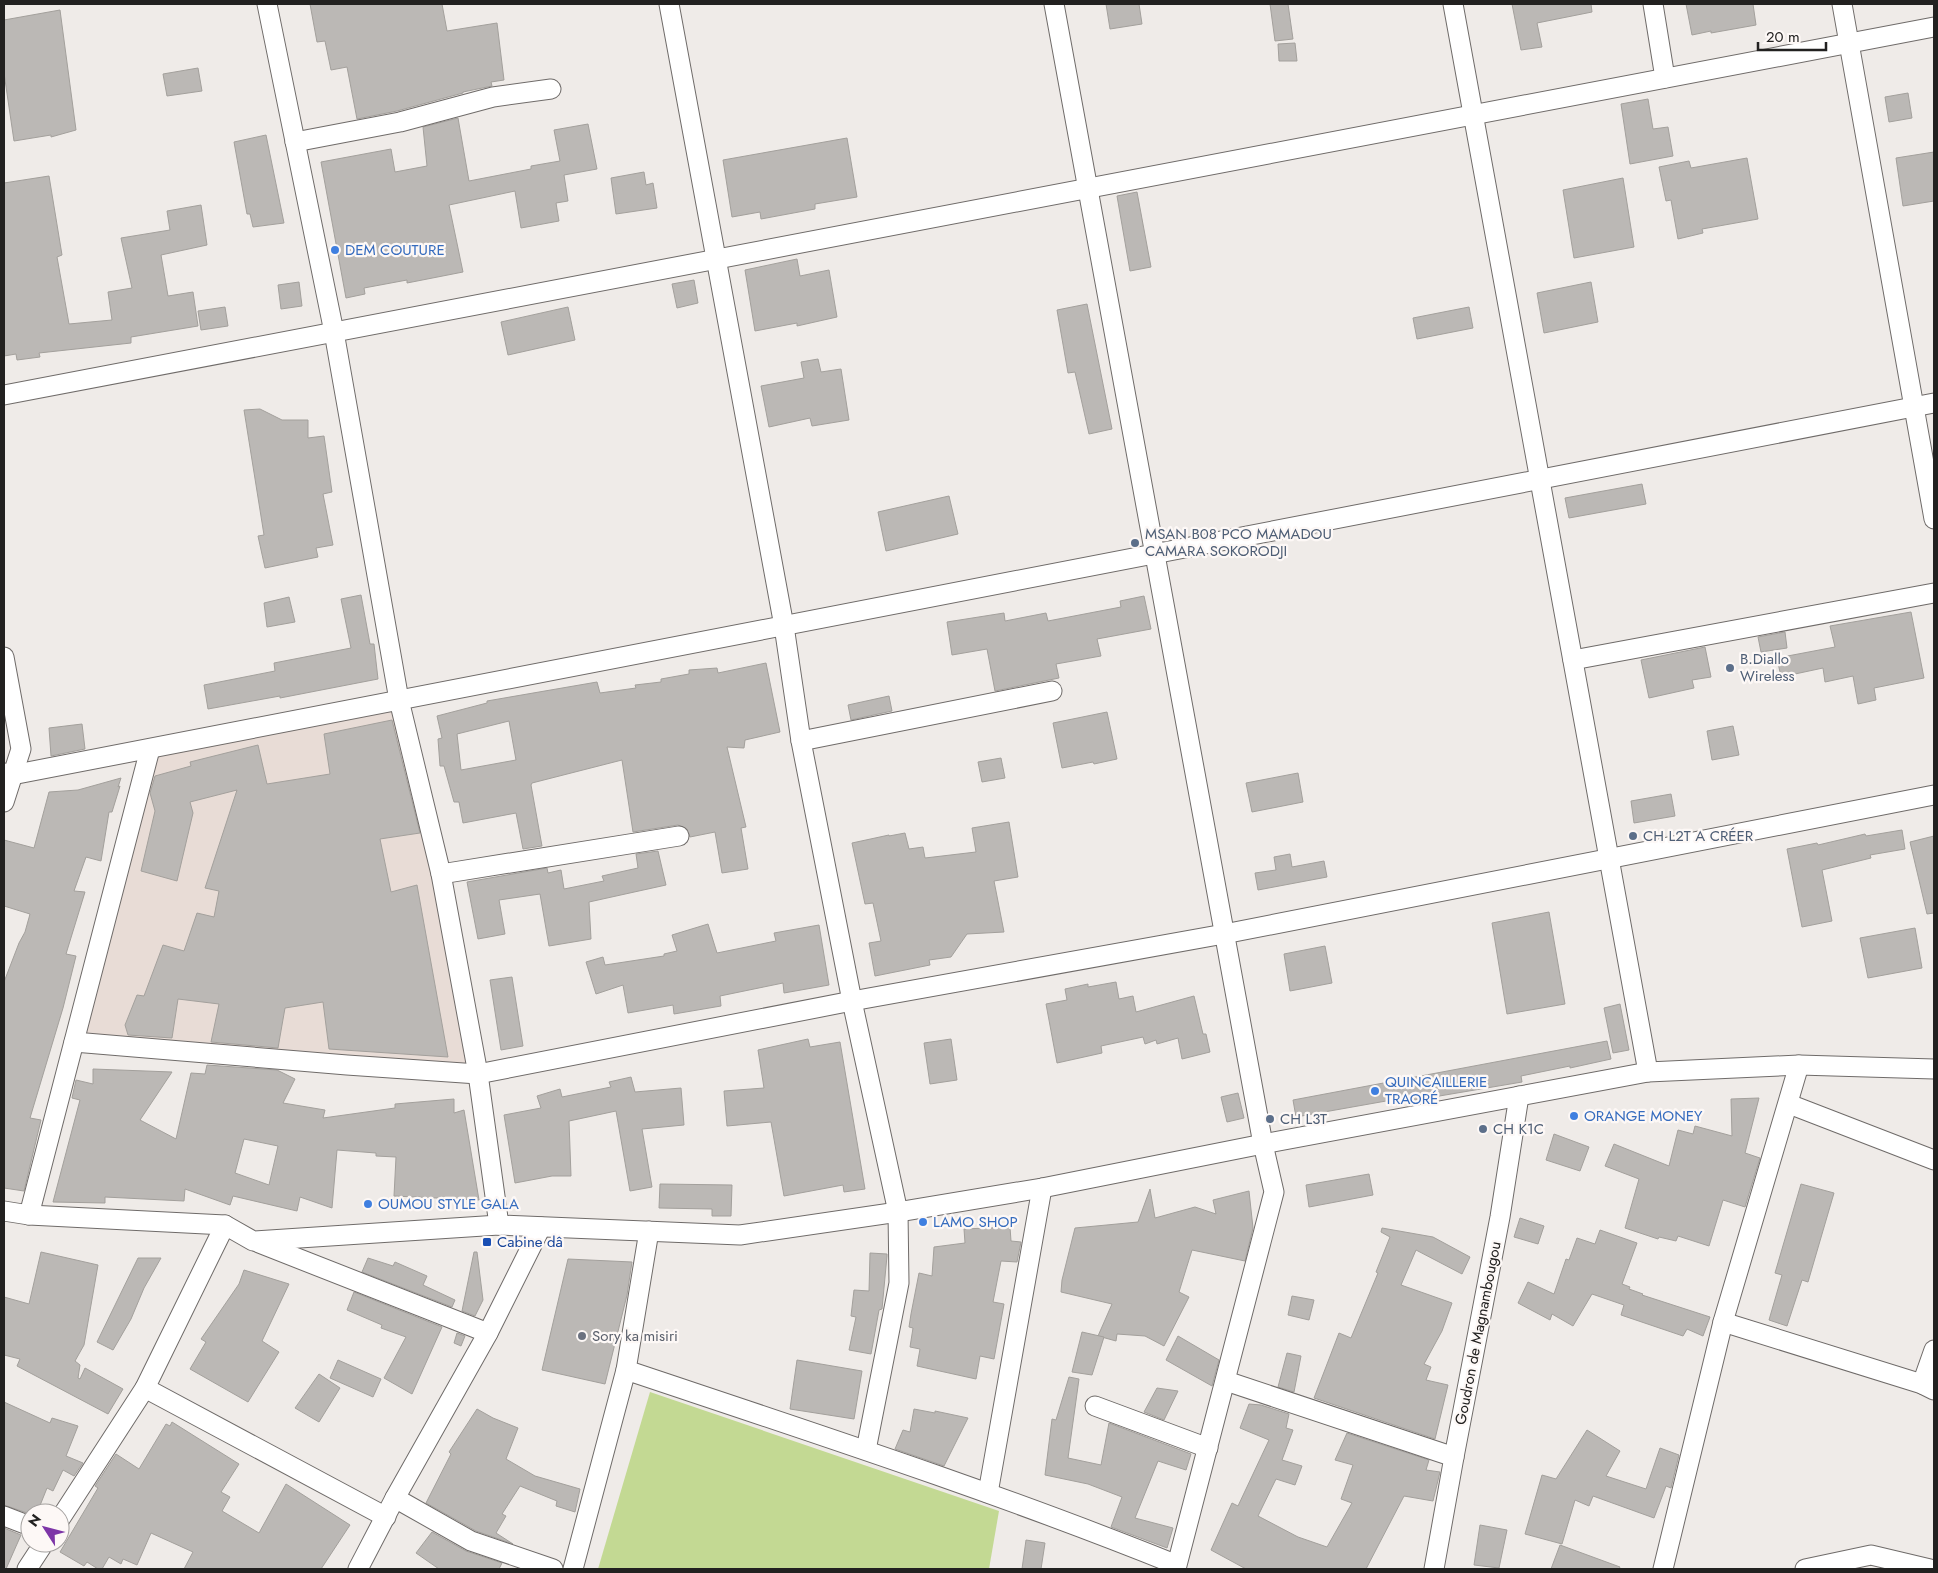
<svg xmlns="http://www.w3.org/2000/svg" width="1938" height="1573" viewBox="0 0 1938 1573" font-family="Jost,sans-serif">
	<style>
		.built { fill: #e8dcd6 }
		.green { fill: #c3d993 }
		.building { fill: #bbb8b5; stroke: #a3a09c; fill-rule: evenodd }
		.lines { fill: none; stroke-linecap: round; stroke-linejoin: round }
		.minor-casing { stroke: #6f6b69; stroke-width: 21 }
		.minor { stroke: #fff; stroke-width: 19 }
		.shop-dot { fill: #3f7fe0; stroke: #fdf8f6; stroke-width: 2 }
		.service-dot { fill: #5c6f8a; stroke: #fdf8f6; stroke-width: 2 }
		.transit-dot { fill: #1a4fb4; stroke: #fdf8f6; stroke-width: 2 }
		.worship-dot { fill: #6b7280; stroke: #fdf8f6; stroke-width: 2 }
		.labels { text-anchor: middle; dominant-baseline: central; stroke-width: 4.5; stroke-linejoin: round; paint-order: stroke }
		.shop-label { font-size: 15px; fill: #366cbe; stroke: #fdf8f6; text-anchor: start }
		.service-label { font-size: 15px; fill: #4e5e75; stroke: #fdf8f6; text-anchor: start }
		.transit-label { font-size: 15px; fill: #164399; stroke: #fdf8f6; text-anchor: start }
		.street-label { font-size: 15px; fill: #222120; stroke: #fdf8f6 }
		.worship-label { font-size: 15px; fill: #5b616d; stroke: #fdf8f6; text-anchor: start }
	</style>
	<rect width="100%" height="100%" fill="#efebe8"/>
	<path class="built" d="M399 706 472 1070 83 1036 150 753Z"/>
	<path class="green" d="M650 1392 999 1511 989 1569H598Z"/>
	<g class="building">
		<path d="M310 4H442L447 31 497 23 504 80 491 82 492 86 463 92V93L397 111 357 119 347 67 331 70 325 41 317 42Z"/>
		<path d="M1106 4H1139L1142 24 1110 29Z"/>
		<path d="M1270 4H1288L1293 39 1275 41Z"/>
		<path d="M1512 4H1591L1592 12 1537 23 1542 47 1521 50Z"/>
		<path d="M1686 4H1753L1756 25 1711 33V31L1692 35Z"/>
		<path d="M60 10 76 130 51 137V135L14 141 4 73V20Z"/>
		<path d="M1295 43 1297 61H1279L1278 44Z"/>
		<path d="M198 68 202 91 167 96 163 74Z"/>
		<path d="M1908 93 1912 118 1889 122 1885 97Z"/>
		<path d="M1648 99 1653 129 1668 127 1673 156 1630 164 1621 104Z"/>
		<path d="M458 118 469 181 531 169V166L560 161 554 130 588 124 597 169 564 175 568 201 556 203 559 221 521 228 515 191 449 205 463 272 407 283V280L364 288 365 294 346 298 321 162 391 149 395 172 427 166 423 127Z"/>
		<path d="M266 135 284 223 253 227 250 214H247L234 142Z"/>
		<path d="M847 138 857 197 815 204V209L761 219 760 212 732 217 723 160Z"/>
		<path d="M1934 152V201L1903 206 1896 158Z"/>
		<path d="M1747 158 1758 219 1702 229 1703 233 1678 239 1671 200 1666 201 1659 167 1689 161 1691 168Z"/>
		<path d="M644 172 646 185 653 183 657 208 616 214 611 178Z"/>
		<path d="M49 176 62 255 57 257 69 324 112 320 108 292 132 288 121 238 170 230 167 211 201 205 207 245 161 255 168 296 193 292 198 326 131 337V343L39 353 40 357 17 360 16 354 4 356V183Z"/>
		<path d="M1623 178 1634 247 1574 258 1563 190Z"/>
		<path d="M1137 192 1151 267 1130 271 1117 196Z"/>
		<path d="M797 259 800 276 829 270 837 317 797 326V323L755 331 745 270Z"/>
		<path d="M694 280 698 303 677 308 672 284Z"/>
		<path d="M299 282 302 306 281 309 278 285Z"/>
		<path d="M1591 282 1598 322 1544 333 1537 293Z"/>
		<path d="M1087 304 1112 429 1089 434 1075 372 1068 373 1057 310Z"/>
		<path d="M225 307 228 326 201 330 198 311Z"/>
		<path d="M568 307 575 340 508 355 501 322Z"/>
		<path d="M1469 307 1473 328 1417 339 1413 318Z"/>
		<path d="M818 359 821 372 841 369 849 420 812 426 810 418 769 427 761 386 804 378 801 362Z"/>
		<path d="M260 409 282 420H308V438L324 436 332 492 323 494 333 545 316 548 318 557 265 568 258 536 264 535 244 410Z"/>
		<path d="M1642 484 1646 504 1569 518 1565 498Z"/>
		<path d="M949 496 958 534 886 551 878 512Z"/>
		<path d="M361 595 370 644H374L378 679 280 698V696L208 709 204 685 275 671 274 663 351 648 341 599Z"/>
		<path d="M1144 596 1151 629 1097 639 1101 656 1056 664 1059 678 995 691 987 649 952 655 947 622 1004 613 1005 621 1046 613 1048 621 1121 607 1120 601Z"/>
		<path d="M289 597 295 622 267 627 264 603Z"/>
		<path d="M1911 612 1924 678 1874 688 1876 700 1858 704 1853 676 1825 682 1823 668 1781 677 1777 658 1835 647 1830 626Z"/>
		<path d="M1785 632 1787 648 1761 652 1758 637Z"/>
		<path d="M1705 647 1711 677 1692 680 1694 688 1649 698 1641 660Z"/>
		<path d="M766 663 780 732 745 740 744 748 727 747 746 827 741 828 748 869 722 873 715 832 690 837 687 829 678 825 633 832 622 760 532 783 531 785 542 846 523 849 516 813 463 823 459 802H454L444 766H440L438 739 442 738 437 716 487 703V701L597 682 600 693 636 688 635 685 661 682V679L689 674V670L717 668 718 673ZM509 721 516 760 461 770 457 734Z"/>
		<path d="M889 696 892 711 851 720 848 705Z"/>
		<path d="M1107 712 1117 759 1094 764 1093 762 1062 768 1053 723Z"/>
		<path d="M392 720 420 833 380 839 391 892 417 885 448 1057 329 1049 323 1002 285 1008 278 1048 211 1042 219 1004 178 999 172 1038 128 1035 125 1025 137 995 144 996 163 945 184 951 197 913 214 917 219 891 205 888 237 790 190 802 193 813 177 881 141 871 155 811 150 793 155 776 191 766 190 762 258 745 267 784 330 774 324 734Z"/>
		<path d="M82 724 85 749 51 756 49 728Z"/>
		<path d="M1733 726 1739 755 1712 760 1707 731Z"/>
		<path d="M1001 758 1005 778 982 782 978 762Z"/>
		<path d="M1298 773 1303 802 1252 812 1246 783Z"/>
		<path d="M121 778 118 787 120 786 112 812H109L101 861 86 857 74 891 85 892 66 954 76 956 63 1008 30 1118 41 1120 24 1191 4 1188V982L19 943 25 932 30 914 4 906V840L34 848 49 792 78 790Z"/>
		<path d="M1671 794 1675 816 1634 823 1631 801Z"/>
		<path d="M1009 822 1018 877 994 881 1004 932 967 934 951 957 929 960 930 965 875 976 869 943 881 941 873 903 865 904 852 843 889 835V836L905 833 909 849 923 847 925 858 976 852 972 828Z"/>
		<path d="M1902 830 1905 849 1870 855 1871 858 1822 870 1832 921 1802 927 1787 849 1817 843 1818 845 1865 834 1866 836Z"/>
		<path d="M1934 836V913L1927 914 1910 842Z"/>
		<path d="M658 851 666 885 589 902 591 939 549 946 540 894 499 900 505 934 478 939 467 882 547 868 548 873 561 870 564 889 604 881 602 876 638 868 636 854Z"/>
		<path d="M1290 854 1292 867 1324 861 1327 877 1258 890 1255 873 1276 870 1274 857Z"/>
		<path d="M1549 912 1565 1004 1507 1014 1492 923Z"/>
		<path d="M708 924 717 953 776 941 774 933 819 925 829 985 784 993 783 983 720 996 721 1006 674 1014 673 1005 628 1013 623 985 596 994 586 962 603 957 605 965 664 956V954L677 951 672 935Z"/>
		<path d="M1915 928 1922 968 1868 978 1860 938Z"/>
		<path d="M1325 946 1332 983 1290 991 1284 954Z"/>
		<path d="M512 977 523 1046 501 1050 490 980Z"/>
		<path d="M1116 982 1119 999 1133 996 1136 1012 1194 996 1203 1034H1206L1210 1052 1182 1059 1178 1038 1157 1044 1156 1040 1145 1044 1143 1037 1101 1046 1102 1053 1057 1063 1046 1004 1067 1000 1065 989 1088 984V987Z"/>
		<path d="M1620 1004 1629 1050 1613 1053 1604 1008Z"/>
		<path d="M808 1039 810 1047 840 1042 865 1189 844 1192 843 1185 784 1196 771 1122 727 1126 724 1091 764 1088 758 1050Z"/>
		<path d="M951 1039 957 1080 930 1084 924 1043Z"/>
		<path d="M1607 1041 1611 1059 1570 1068V1066L1521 1076 1522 1082 1404 1102 1403 1098 1296 1117 1293 1100Z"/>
		<path d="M207 1065 277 1070 295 1079 283 1103 325 1110 323 1118 395 1108V1104L454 1099V1113L464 1110 479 1200 394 1196 396 1157 376 1156V1153L337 1150 332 1208 300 1197 297 1211 233 1196 230 1205 185 1189 184 1201 105 1197V1203L53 1202 80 1100 72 1098 76 1080 93 1084V1069L172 1072 140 1120 176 1139 191 1073 205 1074ZM244 1139 278 1146 269 1185 235 1173Z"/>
		<path d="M631 1077 635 1092 681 1088 684 1125 642 1129 652 1187 630 1191 616 1111 569 1121 571 1176H552L515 1183 504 1115 541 1108 537 1096 560 1089 562 1097 611 1087 609 1082Z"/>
		<path d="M1238 1093 1244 1118 1227 1122 1221 1097Z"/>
		<path d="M1759 1098 1745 1153 1760 1158 1745 1207 1723 1200 1709 1246 1678 1236 1676 1241 1659 1237 1658 1239 1625 1228 1639 1179 1605 1166 1614 1144 1669 1166 1678 1130 1693 1134 1695 1126 1732 1136 1731 1099Z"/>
		<path d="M1554 1134 1589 1147 1580 1171 1546 1160Z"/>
		<path d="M1369 1174 1373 1195 1309 1207 1306 1185Z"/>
		<path d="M660 1184 732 1185 731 1216H712V1209L659 1208Z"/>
		<path d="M1801 1184 1834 1193 1808 1282 1802 1280 1787 1326 1769 1320 1782 1275 1775 1273Z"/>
		<path d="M1150 1189 1155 1218 1195 1207 1216 1214 1213 1200 1249 1191 1253 1228 1245 1261 1192 1250 1179 1292 1189 1297 1164 1346 1145 1336 1117 1334 1116 1341 1098 1336 1112 1304 1061 1292 1062 1280 1075 1228 1138 1222Z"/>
		<path d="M1520 1218 1544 1226 1538 1244 1514 1237Z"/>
		<path d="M1010 1227 1011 1241 1021 1242 1017 1262 1001 1261 993 1302 1004 1304 994 1359 980 1356 976 1379 917 1366 920 1349 910 1347 913 1328 909 1327 911 1314 919 1273 932 1276 934 1247 965 1243 964 1229Z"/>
		<path d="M1382 1228 1433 1237 1470 1257 1462 1274 1416 1250 1401 1285 1452 1303 1442 1331 1424 1364 1431 1367 1426 1380 1448 1385 1435 1439 1314 1398 1339 1333 1351 1338 1378 1273 1376 1272 1390 1237 1381 1232Z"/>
		<path d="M1600 1230 1637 1243 1622 1284 1630 1287 1629 1289 1643 1294 1642 1295 1710 1317 1703 1336 1687 1329 1683 1336 1621 1315 1624 1305 1592 1294 1573 1326 1552 1314 1550 1320 1518 1303 1528 1282 1554 1294 1566 1259 1569 1260 1577 1238 1595 1244Z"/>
		<path d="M41 1252 98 1265 84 1345 75 1361 80 1365 78 1378 80 1379 85 1368 123 1389 108 1414 17 1366 20 1359 4 1355V1297L29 1304Z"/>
		<path d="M474 1252H477L483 1300 475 1316 462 1311Z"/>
		<path d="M870 1253 887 1254V1256L882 1309 879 1310 871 1354 849 1350 856 1317 851 1316 854 1290 869 1291Z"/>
		<path d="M138 1258H161L144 1288 131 1319 113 1350 97 1342Z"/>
		<path d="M368 1258 393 1266 395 1262 427 1276 423 1285 455 1300 452 1307 362 1272Z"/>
		<path d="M568 1259 632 1262 627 1295 605 1384 542 1370Z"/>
		<path d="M244 1270 289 1284 262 1341 279 1352 248 1402 190 1369 206 1342 201 1339 239 1284Z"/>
		<path d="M354 1292 442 1327 412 1394 384 1378 406 1337 381 1328 382 1325 347 1310Z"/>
		<path d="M1292 1296 1314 1300 1309 1320 1288 1315Z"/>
		<path d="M1082 1332 1104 1337 1092 1375 1072 1372Z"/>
		<path d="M457 1333 465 1336 461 1346 454 1343Z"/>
		<path d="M1178 1336 1219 1360 1212 1386 1166 1360Z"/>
		<path d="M1287 1353 1301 1356 1294 1392 1278 1387Z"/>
		<path d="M338 1360 381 1379 373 1397 330 1378Z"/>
		<path d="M797 1360 862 1371 854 1419 790 1409Z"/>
		<path d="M319 1374 340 1388 319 1422 295 1408Z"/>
		<path d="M1069 1377 1079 1379 1068 1458 1101 1465 1109 1423 1191 1454 1186 1470 1158 1461 1135 1518 1173 1528 1167 1548 1111 1527 1122 1497 1088 1484 1045 1475 1052 1419 1056 1420Z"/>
		<path d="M1157 1388 1178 1391 1164 1420 1144 1412Z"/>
		<path d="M4 1402 50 1423 52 1418 78 1426 66 1456 83 1463 74 1476 63 1470 53 1491 47 1488 37 1513 30 1514 4 1505Z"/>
		<path d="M1249 1404 1261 1405 1289 1414 1286 1428 1293 1430 1282 1460 1302 1466 1295 1485 1276 1479 1258 1516 1298 1537 1327 1547 1352 1503 1341 1499 1353 1465 1335 1460 1347 1433 1429 1460 1426 1470 1440 1472 1433 1501 1404 1496 1366 1569H1246L1211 1550 1232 1503 1238 1506 1269 1440 1240 1428Z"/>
		<path d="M477 1409 493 1418 518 1428 506 1459 535 1476 580 1489 575 1512 556 1506 557 1501 520 1486 502 1514 506 1516 496 1533 513 1544 476 1531 426 1503 451 1454 449 1452Z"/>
		<path d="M914 1409 935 1413V1411L968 1418 944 1466 895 1449 903 1430 910 1432Z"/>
		<path d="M172 1422 239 1464 221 1492 230 1497 222 1511 259 1533 286 1484 350 1525 321 1569H184L193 1552 151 1533 137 1565 123 1559 121 1564 109 1557 102 1569H98L87 1562 84 1566 60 1552 98 1488 95 1486 116 1454 139 1469 166 1424 170 1426Z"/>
		<path d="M1587 1430 1620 1451 1606 1476 1646 1489 1660 1448 1679 1455 1671 1488 1666 1486 1654 1518 1593 1496 1589 1506 1575 1500 1562 1544 1525 1534 1542 1475 1556 1479Z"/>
		<path d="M1480 1525 1507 1530 1499 1568 1474 1565Z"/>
		<path d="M4 1528 21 1535 6 1569H4Z"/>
		<path d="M432 1532 466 1551 502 1563 499 1569H439L416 1553Z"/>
		<path d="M1026 1540 1045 1543 1041 1569H1022Z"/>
		<path d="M1560 1545 1620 1567 1619 1569H1551Z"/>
	</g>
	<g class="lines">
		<g class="minor-casing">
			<g id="minor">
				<path d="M267 4 334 332 399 700 441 874 478 1074 499 1225"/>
				<path d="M669 4 784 626 801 741 852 1001 898 1212 899 1283 866 1450"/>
				<path d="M1453 4 1648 1072"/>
				<path d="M1653 4 1665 78"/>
				<path d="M1842 4 1934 519"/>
				<path d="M295 142 400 122 493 97 551 89"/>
				<path d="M4 395 1934 27"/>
				<path d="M4 657 21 749 4 802"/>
				<path d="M1573 660 1934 593"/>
				<path d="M801 741 1052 691"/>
				<path d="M4 773 12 775 1934 403"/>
				<path d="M441 874 679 836"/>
				<path d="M74 1042 347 1065 478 1074 852 1001 1224 934 1934 795"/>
				<path d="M1789 1104 1934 1160"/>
				<path d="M4 1211 29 1215 225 1225 253 1241 499 1225 740 1235 898 1212 1042 1188 1263 1144 1648 1072 1799 1065 1934 1069"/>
				<path d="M29 1215 150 749"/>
				<path d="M259 1243 488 1333"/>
				<path d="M1723 1322 1922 1384 1934 1390"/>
				<path d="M626 1370 649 1231"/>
				<path d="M1226 1381 1454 1457"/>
				<path d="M1922 1384 1934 1350"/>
				<path d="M145 1388 386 1517"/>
				<path d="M1095 1406 1208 1448"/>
				<path d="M988 1493 1042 1188"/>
				<path d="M395 1498 471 1541 553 1569"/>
				<path d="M4 1516 30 1526"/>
				<path d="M60 1519 145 1388 225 1225"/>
				<path d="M27 1569 44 1543"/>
				<path d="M358 1569 395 1498 488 1333 541 1227"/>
				<path d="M573 1569 626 1370C811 1432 996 1492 1177 1565L1274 1192 1263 1144 1054 4"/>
				<path d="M1434 1569 1454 1457 1500 1217 1519 1096"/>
				<path d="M1663 1569 1723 1322 1799 1065"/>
				<path d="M1805 1569 1871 1555 1930 1569"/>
			</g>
		</g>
		<use href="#minor" class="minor"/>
	</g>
	<g class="shop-dot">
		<circle cx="335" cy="250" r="5"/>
		<circle cx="1375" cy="1091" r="5"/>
		<circle cx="1574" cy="1116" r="5"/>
		<circle cx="368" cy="1204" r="5"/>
		<circle cx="923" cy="1222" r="5"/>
	</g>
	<g class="service-dot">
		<circle cx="1135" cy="543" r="5"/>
		<circle cx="1730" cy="668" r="5"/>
		<circle cx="1633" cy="836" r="5"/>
		<circle cx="1270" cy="1119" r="5"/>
		<circle cx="1483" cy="1129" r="5"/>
	</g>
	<rect class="transit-dot" x="482" y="1237" width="10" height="10" rx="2.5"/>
	<circle class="worship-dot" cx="582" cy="1336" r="5"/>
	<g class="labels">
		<g class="shop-label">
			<text x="345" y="250">DEM COUTURE</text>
			<text x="1385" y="1082">QUINCAILLERIE<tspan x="1385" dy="17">TRAORÉ</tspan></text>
			<text x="1584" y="1116">ORANGE MONEY</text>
			<text x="378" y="1204">OUMOU STYLE GALA</text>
			<text x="933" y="1222">LAMO SHOP</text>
		</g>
		<g class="service-label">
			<text x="1145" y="534">MSAN B08 PCO MAMADOU<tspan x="1145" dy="17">CAMARA SOKORODJI</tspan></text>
			<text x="1740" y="659">B.Diallo<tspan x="1740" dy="17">Wireless</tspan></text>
			<text x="1643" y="836">CH L2T A CRÉER</text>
			<text x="1280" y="1119">CH L3T</text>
			<text x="1493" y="1129">CH K1C</text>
		</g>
		<g class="transit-label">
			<text x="497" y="1242">Cabine dâ</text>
		</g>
		<g class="street-label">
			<text transform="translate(1478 1333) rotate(-79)">Goudron de Magnambougou</text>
		</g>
		<g class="worship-label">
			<text x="592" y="1336">Sory ka misiri</text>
		</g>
	</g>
	<rect width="1938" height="1573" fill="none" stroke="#222120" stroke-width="10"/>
	<g transform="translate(45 1528) rotate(306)"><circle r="24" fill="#fdf8f6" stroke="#a5a2a0"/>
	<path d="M0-4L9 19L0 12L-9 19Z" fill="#7d35a7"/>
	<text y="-8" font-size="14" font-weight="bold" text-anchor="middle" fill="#222120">N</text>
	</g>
	<path d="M1758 42v8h68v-8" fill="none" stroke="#222120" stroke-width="2.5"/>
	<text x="1766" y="42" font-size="15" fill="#222120" stroke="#fdf8f6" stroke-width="4" paint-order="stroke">20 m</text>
</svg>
